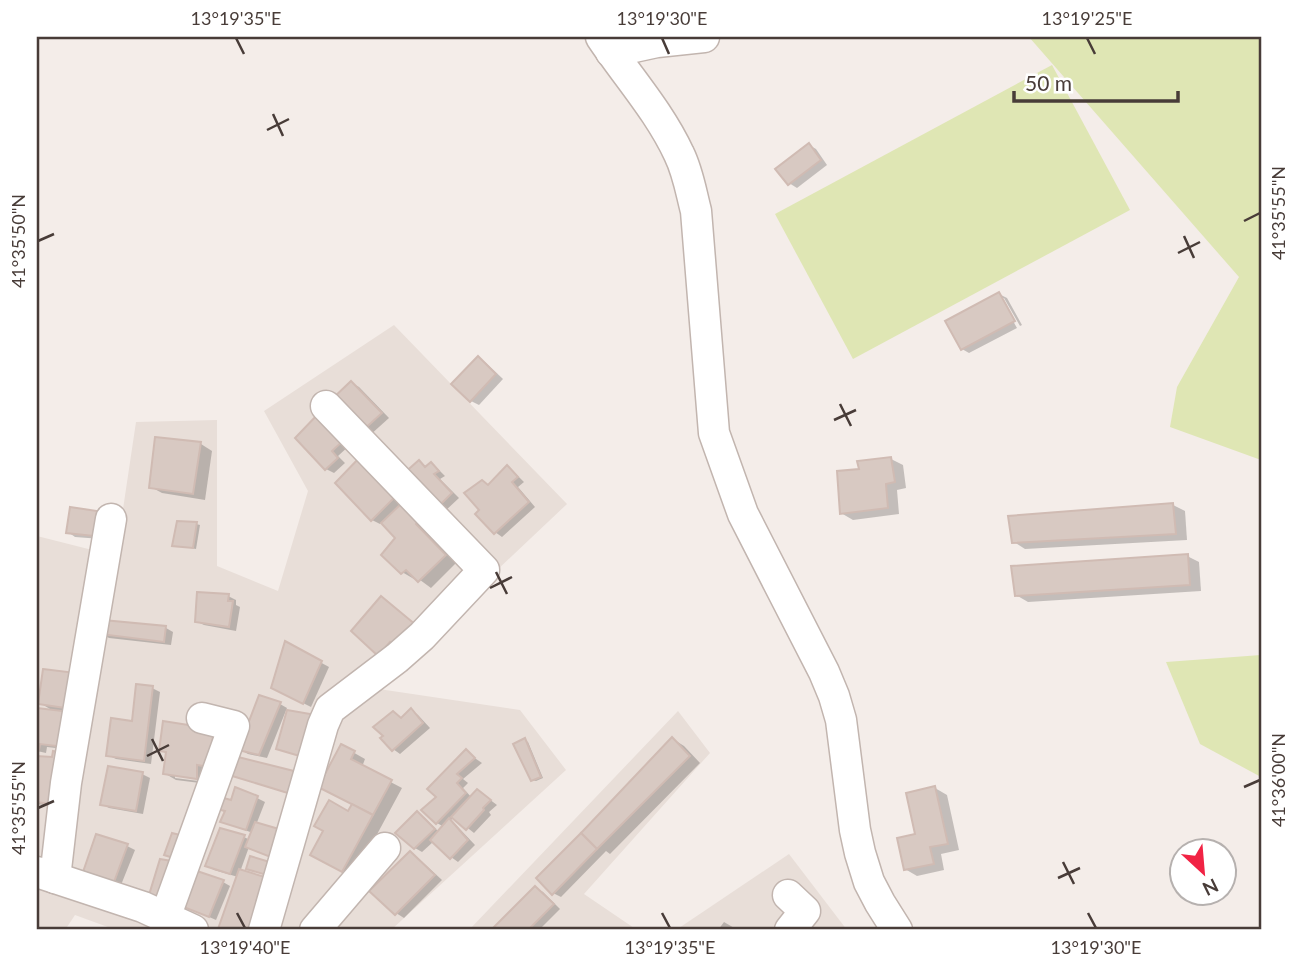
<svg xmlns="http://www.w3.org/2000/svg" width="1298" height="967" viewBox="0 0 1298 967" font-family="Lato,sans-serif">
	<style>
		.residential { fill: #e8ded8 }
		.green { fill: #dfe6b4 }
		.shadow { fill: #0003; fill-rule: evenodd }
		.building { fill: #d8c9c2; stroke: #d0bbb3; stroke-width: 2 }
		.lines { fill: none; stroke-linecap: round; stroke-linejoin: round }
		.minor-casing { stroke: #c2b5af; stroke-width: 33 }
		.minor { stroke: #fff; stroke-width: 30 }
		.ticks { fill: none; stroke: #483c38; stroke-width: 2.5 }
		.neatline { fill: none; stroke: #483c38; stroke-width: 2.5 }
		.ticks-label { font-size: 18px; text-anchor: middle; fill: #483c38 }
	</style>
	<rect width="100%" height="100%" fill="#f4ede9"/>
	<g class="residential">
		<path d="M394 325 567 504 372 688 520 710 566 770 391 930H116L75 915 65 930H37V536L116 556 136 422 217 420V566L278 591 308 491 264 411Z"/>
		<path d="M678 711 710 753 584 894 637 930H469Z"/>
		<path d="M789 854 847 930H676Z"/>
	</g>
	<g class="green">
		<path d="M1029 37H1261V460L1170 427 1177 387 1239 277Z"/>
		<path d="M1052 65 1130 210 853 359 775 214Z"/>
		<path d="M1261 655V777L1200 744 1166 662Z"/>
	</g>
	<g class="shadow">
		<path d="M809 145 816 149 827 165 797 188 789 183Z"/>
		<path d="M999 294 1007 298 1022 325 1020 326 1004 298H1000L1017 328 969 353 962 349Z"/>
		<path d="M479 358 486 363 503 379 479 405 471 401 454 384Z"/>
		<path d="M351 383 359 387 389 418 369 436Z"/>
		<path d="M321 415 351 444 338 456 345 463 334 473 326 469 297 438Z"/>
		<path d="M157 439 201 444 212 451 205 500 162 493 151 487Z"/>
		<path d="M891 459 903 465 906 488 897 490 899 514 853 520 841 513Z"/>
		<path d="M419 462 428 467 431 464 438 469 445 476 440 479 459 498 444 512Z"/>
		<path d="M507 467 514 472 524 482 518 487 535 507 502 537 495 532 482 510 489 486Z"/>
		<path d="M338 483 406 498 457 562 431 588 416 577 414 579 402 572 398 538 382 522 380 524 372 520Z"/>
		<path d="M1173 505 1185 511 1187 540 1025 549 1014 542Z"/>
		<path d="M96 512 104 517 101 539 75 537 68 532Z"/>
		<path d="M196 524 200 525 196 549 174 545Z"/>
		<path d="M1187 556 1199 562 1201 591 1028 602 1016 595Z"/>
		<path d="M228 596 236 600V605L240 607 236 631 204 625 196 621Z"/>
		<path d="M166 628 173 632 171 645 109 638 102 634Z"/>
		<path d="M287 644 329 667 311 707 281 692Z"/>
		<path d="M76 675 73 750 47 747 46 753 37 751V709L55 712 40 703Z"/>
		<path d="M152 688 160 692 151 764 116 759 108 755 133 723Z"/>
		<path d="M280 704 287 708 267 758 248 754 241 750Z"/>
		<path d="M411 710 418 715 430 728 400 754 393 749V713L402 719Z"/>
		<path d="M165 723 225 738 208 784 176 780 164 773 167 754 161 750ZM175 774 206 778V782L175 778Z"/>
		<path d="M673 739 684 746 700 763 610 854 606 851 561 897 553 893Z"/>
		<path d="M524 740 528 742 543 778 536 781 532 780Z"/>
		<path d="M342 746 365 759 362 767 402 788 354 877 313 854 349 813 354 804Z"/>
		<path d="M466 752 482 763 463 779 468 783 463 788 472 798 485 796 497 805 489 812 491 815 474 833 454 817 450 821 456 825 475 845 458 862 451 857 433 842 422 852 415 848 417 813 425 818 439 832 444 827 437 823 438 797Z"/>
		<path d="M37 758 54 759 63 808 37 804Z"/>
		<path d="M235 758 299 797 239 778 231 774Z"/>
		<path d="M142 774 150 778 143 814 109 808 102 804Z"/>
		<path d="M935 788 947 795 959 850 941 854 944 870 917 876 905 869Z"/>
		<path d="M257 798 265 802 256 825 283 862 249 847 240 872 268 930H224L221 928 238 877 214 870 207 866 244 837 250 840 253 833 230 825 223 821 226 813 218 808 232 802Z"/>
		<path d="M127 846 135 850 121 885 93 875Z"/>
		<path d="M410 853 418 858 442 880 404 918 396 913Z"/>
		<path d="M223 882 230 886 216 920 191 909Z"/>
		<path d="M536 888 543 892 560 909 539 930H493Z"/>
		<path d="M724 922 736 929 737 930H718Z"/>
	</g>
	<g class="building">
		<path d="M809 143 821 160 788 185 775 169Z"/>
		<path d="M999 292 1015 321 961 350 945 321Z"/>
		<path d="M478 356 496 374 470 402 451 384Z"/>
		<path d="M351 381 382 413 360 433 330 401Z"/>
		<path d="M320 412 345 439 332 451 338 458 325 470 295 438Z"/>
		<path d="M155 437 201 442 193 494 149 488Z"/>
		<path d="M362 455 399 493 371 521 335 483Z"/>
		<path d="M891 457 895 482 886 484 888 508 840 514 837 471 859 469 857 461Z"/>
		<path d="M419 460 425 467 431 462 439 471 434 474 452 493 436 509 402 475Z"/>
		<path d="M507 465 518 477 512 482 529 502 494 534 475 514 479 510 464 493 482 480 488 485Z"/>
		<path d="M404 501 421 519 416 524 446 555 418 582 406 570 401 574 381 555 395 538 381 523Z"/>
		<path d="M1173 503 1176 534 1012 543 1008 516Z"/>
		<path d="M70 507 97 511 94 536 66 533Z"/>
		<path d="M177 521 197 522 193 548 172 546Z"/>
		<path d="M1188 554 1190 585 1015 596 1011 566Z"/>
		<path d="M197 592 229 594 228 601H233L229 627 195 622Z"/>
		<path d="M381 596 416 625 396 647 390 642 378 656 351 631Z"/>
		<path d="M103 620 166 626 164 642 100 634Z"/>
		<path d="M285 641 322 661 303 704 271 688Z"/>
		<path d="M43 669 76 673 72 709 38 704Z"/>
		<path d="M136 684 153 686 144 761 106 756 111 718 132 721Z"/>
		<path d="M259 695 281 702 259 755 238 750Z"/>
		<path d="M37 708 71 712 65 747 40 744 39 750H37Z"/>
		<path d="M411 708 423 723 392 751 380 738 383 736 373 727 393 711 401 718Z"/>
		<path d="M287 710 316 715 303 757 276 749Z"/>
		<path d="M163 721 214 729 209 767 197 765V779L163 774 166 752 159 751Z"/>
		<path d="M672 737 690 756 597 849 581 833Z"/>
		<path d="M525 738 541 777 531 781 513 744Z"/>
		<path d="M341 744 355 751 351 759 392 780 373 815 318 787Z"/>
		<path d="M466 749 475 758 457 774 462 778 457 783 466 793 436 824 421 810 436 797 427 789Z"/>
		<path d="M53 751 66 753 56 805 37 802V756L52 757Z"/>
		<path d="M234 756 298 772 291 794 229 775Z"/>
		<path d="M108 766 143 772 136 811 100 805Z"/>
		<path d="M935 786 948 844 930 847 934 864 904 870 897 838 915 834 906 793Z"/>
		<path d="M235 787 258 796 246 830 220 822 225 811 216 809 220 797 231 800Z"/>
		<path d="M477 789 491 800 483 808 484 810 466 830 451 817Z"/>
		<path d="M329 800 348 811 352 804 373 815 342 872 310 855 323 831 314 826Z"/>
		<path d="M417 811 435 829 414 849 395 833Z"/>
		<path d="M449 818 468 840 450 859 430 840Z"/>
		<path d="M255 822 279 829 276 859 245 847Z"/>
		<path d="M220 828 245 835 230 874 205 866Z"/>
		<path d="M172 833 188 837 180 860 164 855Z"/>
		<path d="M581 833 597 849 552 895 536 878Z"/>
		<path d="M96 834 128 844 114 882 83 872Z"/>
		<path d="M410 851 435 875 395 915 369 891Z"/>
		<path d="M250 856 273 863 270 876 246 869Z"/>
		<path d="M160 859 178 862 165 901 149 895Z"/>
		<path d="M239 869 271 879 255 930H222L218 929Z"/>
		<path d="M194 870 224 880 209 917 181 906Z"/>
		<path d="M535 886 554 904 528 930H491Z"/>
	</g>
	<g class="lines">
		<g class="minor-casing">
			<g id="minor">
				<path d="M601 37C627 76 659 111 679 154 688 172 691 192 696 211L714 433 743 514 824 672 834 696 841 720 855 830 860 853 869 882 880 903 897 930"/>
				<path d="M611 52 657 42 704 37"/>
				<path d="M37 872 143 907 193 930"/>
				<path d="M55 878 66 783 111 519"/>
				<path d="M788 895 805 911 790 930"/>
				<path d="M165 918 234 726 202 718"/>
				<path d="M264 930 323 725 330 709 397 658 422 636 484 570 326 406"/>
				<path d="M315 930 385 848"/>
			</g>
		</g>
		<use href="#minor" class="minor"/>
	</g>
	<path class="ticks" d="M236 38 244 54M662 38 669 54M1087 38 1095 54M273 114 283 136M267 130 289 119M1244 221 1260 213M1184 236 1194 258M38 241 54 234M1178 253 1200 242M840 404 851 426M834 420 856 410M496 572 507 594M490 588 512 577M152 739 163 761M147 756 169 745M1244 787 1260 780M38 808 54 801M1063 862 1074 884M1058 878 1080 868M237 913 245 928M662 913 670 928M1088 913 1096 928"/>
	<rect width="1298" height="967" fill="none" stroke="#ffffff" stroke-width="77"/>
	<g transform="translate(1203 872) rotate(154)"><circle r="33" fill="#ffffff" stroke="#b6b1af" stroke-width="2"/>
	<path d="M0-5L12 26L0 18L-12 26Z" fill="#f12344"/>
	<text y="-10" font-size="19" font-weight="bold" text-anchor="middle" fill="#483c38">N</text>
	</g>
	<path d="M1014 91v10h164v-10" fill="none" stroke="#483c38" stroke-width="3.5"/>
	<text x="1025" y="91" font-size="21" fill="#483c38" stroke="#ffffff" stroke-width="5" paint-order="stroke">50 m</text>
	<rect x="38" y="38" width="1222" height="890" class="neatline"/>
	<g class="ticks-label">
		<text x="236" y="25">13°19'35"E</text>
		<text x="662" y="25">13°19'30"E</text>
		<text x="1087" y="25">13°19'25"E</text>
		<text transform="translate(1279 213) rotate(-90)" y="6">41°35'55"N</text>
		<text transform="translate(19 241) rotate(-90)" y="6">41°35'50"N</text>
		<text transform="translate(1279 780) rotate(-90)" y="6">41°36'00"N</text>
		<text transform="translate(19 808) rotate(-90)" y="6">41°35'55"N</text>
		<text x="245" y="954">13°19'40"E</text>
		<text x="670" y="954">13°19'35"E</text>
		<text x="1096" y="954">13°19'30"E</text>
	</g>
</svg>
